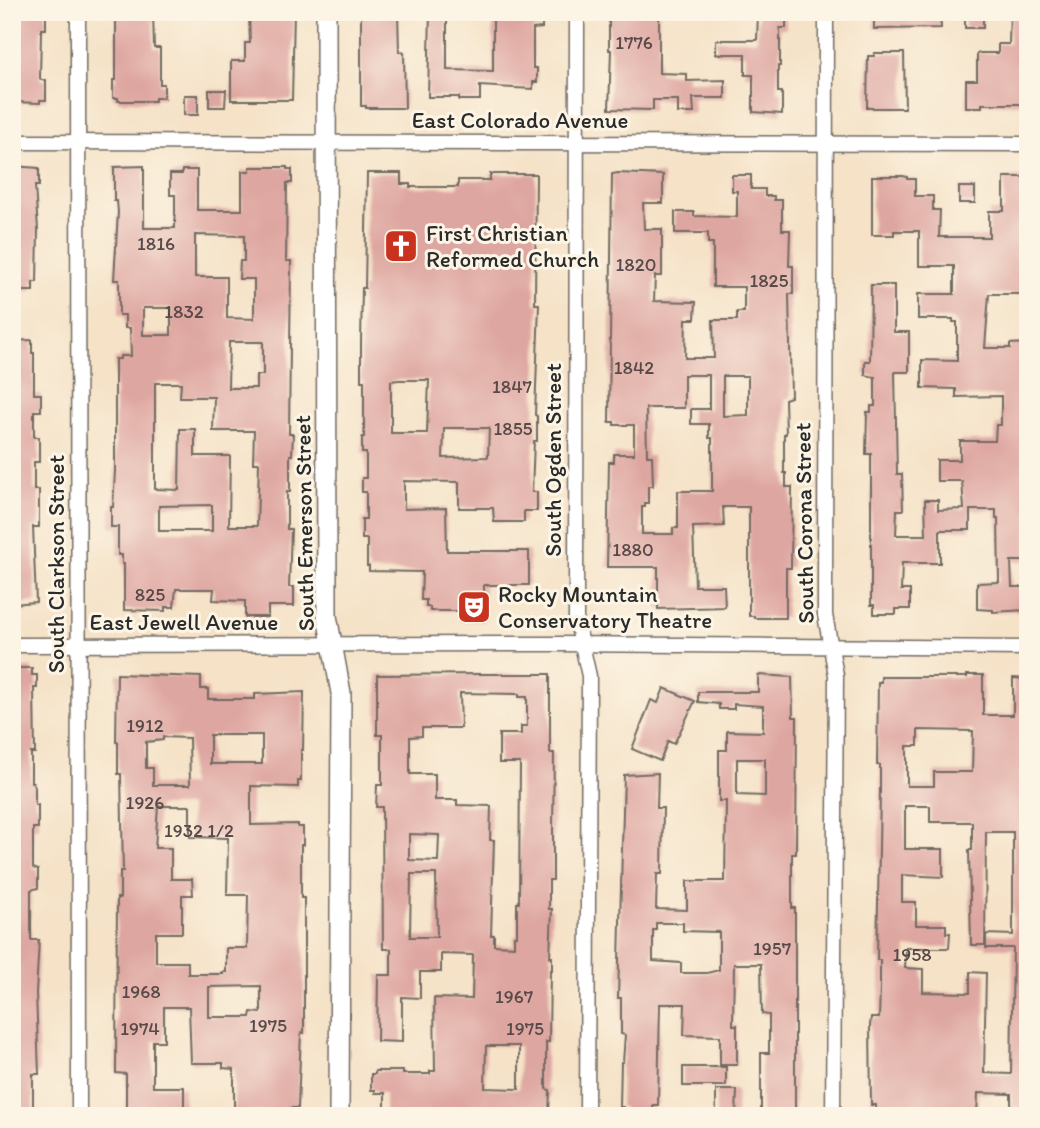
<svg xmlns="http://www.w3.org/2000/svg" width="1040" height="1128" viewBox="0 0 1040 1128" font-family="Itim,sans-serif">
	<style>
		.building { fill: #dea6a0; fill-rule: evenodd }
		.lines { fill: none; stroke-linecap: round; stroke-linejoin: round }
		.minor-casing { stroke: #726b62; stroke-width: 17 }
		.tertiary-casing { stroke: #726b62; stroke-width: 22 }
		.minor { stroke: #fff; stroke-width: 14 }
		.tertiary { stroke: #fff; stroke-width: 19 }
		.labels { text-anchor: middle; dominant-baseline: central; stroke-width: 6; stroke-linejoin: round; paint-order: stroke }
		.number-label { font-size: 19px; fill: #584a48 }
		.street-label { font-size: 23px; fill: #2b2b2b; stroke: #fcf5e5 }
		.poi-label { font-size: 23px; fill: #2b2b2b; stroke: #fcf5e5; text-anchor: start }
	</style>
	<rect width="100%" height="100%" fill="#fcf5e5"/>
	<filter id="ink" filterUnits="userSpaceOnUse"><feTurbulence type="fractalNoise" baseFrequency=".0143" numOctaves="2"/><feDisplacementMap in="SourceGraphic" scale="14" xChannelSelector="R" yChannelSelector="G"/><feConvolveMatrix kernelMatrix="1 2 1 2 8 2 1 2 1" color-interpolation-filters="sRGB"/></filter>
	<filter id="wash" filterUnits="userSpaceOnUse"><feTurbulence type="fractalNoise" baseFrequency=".00686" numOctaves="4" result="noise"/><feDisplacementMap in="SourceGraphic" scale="28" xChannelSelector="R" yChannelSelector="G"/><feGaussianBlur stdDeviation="1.57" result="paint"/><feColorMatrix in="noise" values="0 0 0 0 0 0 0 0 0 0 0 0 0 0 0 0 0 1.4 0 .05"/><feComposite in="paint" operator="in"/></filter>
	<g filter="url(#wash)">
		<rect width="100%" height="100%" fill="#f5e2c7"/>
		<g id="blocks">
			<g class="building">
				<path d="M12 12H46V29H41V32L40 78 41 80H46V100H40V103L12 102Z"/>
				<path d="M116 12H153L154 48H160V84H164V98H155V101H118V98H113V80H116Z"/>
				<path d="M249 12H294L292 100H231V61H245V43H250Z"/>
				<path d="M361 12H398L399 52H404L405 108H366V106H361Z"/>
				<path d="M430 12H447V70L493 71V12H542V28L533 29V68H537V82H533V89L480 86V100H459V97H428Z"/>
				<path d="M609 12H659V73L687 74V81L725 80V98H693L694 113H678V100H653V110L609 109 611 50H609Z"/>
				<path d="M758 12H786V28H780V66H778V92H782V114L753 112V75H745V54H716V40H757Z"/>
				<path d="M874 12H940L941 28 874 29Z"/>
				<rect x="965" y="12" width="18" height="16"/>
				<path d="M1010 12H1028V104H982V107H966V80H977V53H998V44H1009Z"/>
				<path d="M874 53H904L905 108H867L868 56H874Z"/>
				<path d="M209 90H226L225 107H209Z"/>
				<rect x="184" y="95" width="14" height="20"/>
				<path d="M12 166 39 168V186H35L38 230 37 282H33V291H22L12 297Z"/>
				<path d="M144 166V228H175V195H170V174H182V170H197V210H242V171H250V167H287V169H292V183H287L286 261H291L289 434H293L292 455H290V492H287V529H291L289 587H294V606H268V617H245V601L213 600 214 589H176L174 607H165V611L124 610V564H122V555H118V527H111V507H113L115 471V359H120V356H131L130 328H125V315H119V280H114L118 212 117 201H114V167ZM195 235 244 236V261H240L239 279H254V319L227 318V277H195ZM143 308H171V335H143ZM229 342H263V375H256V388H228ZM155 383H181L180 397H214L213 431H254L253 463H259L257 526H229L230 456H195V429H180L179 490 155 489ZM212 505V531H159V506Z"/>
				<path d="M367 173H401V184H410V187H458V180H490V174H536L535 304H539L535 415 537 416V441H534L532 492H537V511H524V522H494L493 508H459V482L404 481V509L446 508 447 551H529V585H484V621H459V611H430V607H426V600H421L422 572 369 571V566H367V539H362V519H366V492H362V478H366V453H362V437H364V381H361V343L362 288H365ZM399 380H429L427 433H391V381ZM444 428H489L488 457 443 458Z"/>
				<path d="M618 173 663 175V203H643L644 229H662V276H655L654 301 696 302 695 319H686L685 358H714L713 320H737V312H744V287H713V243H708V233H675V212H694V216L737 217V191H732V175H751V189H765V196H774V200H782V230H790L789 266H793V294H789L791 397 785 399 786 434H784V473H786V487H792L791 568H786V618H754V616H749V507H723L724 526 693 527 695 586H724L725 607 658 609V567H607L609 462H614V454H634V425H614V422H609L612 174ZM684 375H709V409H691V424H709V438H712V491H678V528H673V534H642V507H645V503H648V486H653L652 456H647L646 408H684ZM723 376H748V415L723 416Z"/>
				<path d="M872 176H903L907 177V179H915V196H933V210H940L939 237H989V211H1004V177H1027L1028 294H989L985 348H1010V344L1028 343V561H1011L1012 587H1027L1028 610 993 612V610L977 609V583L999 582 998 518H996V510H970V530H940V563H902L901 590H910V609H896V614H874V605H871V454H866L867 412H871V406H875V377L865 375V361H870L871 285H894V332H909V372H895L897 474H902L903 510H897L896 535H926L925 500H938V510L964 509 962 481H937V460H960V441H995L996 425H1001V396L956 397V389L922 388V360L957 361V322H953V319H918V294H954V266H919V231H894V235H872Z"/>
				<rect x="959" y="187" width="16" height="16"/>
				<path d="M32 340V353H34V394H41V411H34V437H39V462H34V490H39V527H33L36 602 12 604V341Z"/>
				<path d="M12 668H32V675H37V688H34L35 753H31V782H33L35 788V805H38V828H33V868L38 870V888L31 890V940H39L36 993 39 1074H33V1116H12Z"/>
				<path d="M117 674 201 677V689H208V699H255V694L304 692 303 750H301V781H298V787L251 786V825L298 824V827H303V845H301V898H304V1033L301 1032 298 1108H290V1112H234V1069L223 1068V1063H191L189 1007H164V1041H153V1087H184V1110L126 1113V1074L116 1073 117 898H120V871H123L121 774H118V742H116ZM210 735H262V764H210ZM163 737 189 738 190 785H153V768H146V742L163 740ZM158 806H190V837L228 838 227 895H248L247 948H226V972H223V974H188V962H156V933H182V895H193L192 879H171V848H155ZM261 986V1013L251 1012 250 1017H209V987Z"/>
				<path d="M481 674H550V753H554L553 829V880H549V909H552L550 957H552V970H550L549 1042H546V1089L550 1090 549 1114 385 1116V1093H375V1090H371V1074H375V1071H403V1074H430V1071H435L434 998 472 999 473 955 441 954V972H420V998L402 997V1042L377 1041 378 975H391V949H383L382 807H376L377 785H382V735H377V675ZM460 693 519 694V697H527V726H521V734H499V763H520L519 903H517V936H514V946L494 945V935H491L494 840H490L491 806 457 805V800H435V774H410V737L422 736V728H461ZM409 834 439 835 438 861 409 860ZM411 874H436L437 937H410ZM486 1046H519V1089L485 1088Z"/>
				<path d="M758 675 792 677 793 717H797L796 854H792V908H795V1111H789V1113H761V1053H769V1015L762 1014 761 964H734L733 1025H737V1065H720V1036L684 1035 685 1004H660L658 1105H653V1114L624 1113V1107H620L621 1062H623L625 1035 621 1034V998H618L624 775 658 773 657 808H663L662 874H657L656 909 687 910V881H725L726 801H719V750H727V731L763 732V706L734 704V709H719V704L698 702V692H758ZM737 759H765V796L737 795ZM656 923H683V931L719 932V970L707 973H681V963L653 961V930H656Z"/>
				<path d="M967 675H983V715H1013V678L1028 679V1116H1011V1094L978 1093 977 1116H928V1111H876V1105H871L870 1025 871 1018H879L880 987V960H877L880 791V765H877L878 682H881V677H967ZM918 730 973 731 972 772H934V786H907V746H918ZM905 806H930V822H972V850H969L971 945H985L986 832H1013V935L986 934V948H1013L1011 1074 984 1073 986 973 970 972V993L923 992V969L905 968 906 948H949L950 933H946V925H916V902H902V875L943 877V849H905Z"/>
				<path d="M664 688 695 701 674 744 668 741 660 761 632 749 651 700 658 703Z"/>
				<rect x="683" y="1067" width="43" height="19"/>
				<path d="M716 1090H737L736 1116H716Z"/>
			</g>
		</g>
	</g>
	<g filter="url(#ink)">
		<use href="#blocks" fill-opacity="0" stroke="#726b62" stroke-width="2"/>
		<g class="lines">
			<g class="minor-casing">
				<g id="minor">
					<path d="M78 12 79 1116"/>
					<path d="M577 12 576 618 589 676 587 1116"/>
					<path d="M826 12 825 615 836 675 833 1116"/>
					<path d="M12 142 1028 144"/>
					<path d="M12 645 558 644 1028 648"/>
				</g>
			</g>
			<g class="tertiary-casing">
				<path id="tertiary" d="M326 12 327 616 341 693 339 1116"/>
			</g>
			<use href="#minor" class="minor"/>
			<use href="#tertiary" class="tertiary"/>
		</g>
	</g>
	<defs>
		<g id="church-square" transform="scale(1.75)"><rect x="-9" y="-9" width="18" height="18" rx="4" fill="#c8321e" stroke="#fcf5e5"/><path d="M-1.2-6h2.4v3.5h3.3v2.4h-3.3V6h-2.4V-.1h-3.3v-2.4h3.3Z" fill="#fff"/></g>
		<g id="theatre-square" transform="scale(1.75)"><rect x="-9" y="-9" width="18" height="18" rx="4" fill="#c8321e" stroke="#fcf5e5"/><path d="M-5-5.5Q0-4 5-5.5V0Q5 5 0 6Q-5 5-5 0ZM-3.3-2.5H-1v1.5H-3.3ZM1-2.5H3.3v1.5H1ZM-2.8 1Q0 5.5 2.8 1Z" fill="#fff"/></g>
	</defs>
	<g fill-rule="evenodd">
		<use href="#church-square" x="401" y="246"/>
		<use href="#theatre-square" x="474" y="607"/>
	</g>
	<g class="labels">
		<g class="number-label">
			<text x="634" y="42">1776</text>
			<text x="156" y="243">1816</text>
			<text x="636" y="264">1820</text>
			<text x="769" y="280">1825</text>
			<text x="184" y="311">1832</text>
			<text x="634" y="367">1842</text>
			<text x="512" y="386">1847</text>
			<text x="513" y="428">1855</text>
			<text x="633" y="549">1880</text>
			<text x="150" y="594">825</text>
			<text x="145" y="725">1912</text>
			<text x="145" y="802">1926</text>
			<text x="199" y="830">1932 1/2</text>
			<text x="772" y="948">1957</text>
			<text x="912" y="954">1958</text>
			<text x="141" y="991">1968</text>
			<text x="514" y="996">1967</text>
			<text x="268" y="1025">1975</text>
			<text x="140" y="1028">1974</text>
			<text x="525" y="1028">1975</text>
		</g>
		<g class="street-label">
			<text x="520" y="120">East Colorado Avenue</text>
			<text transform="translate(553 460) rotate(-90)">South Ogden Street</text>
			<text transform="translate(304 523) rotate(-91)">South Emerson Street</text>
			<text transform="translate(804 523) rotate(-91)">South Corona Street</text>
			<text transform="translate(56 564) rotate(-90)">South Clarkson Street</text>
			<text x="184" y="622">East Jewell Avenue</text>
		</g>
		<g class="poi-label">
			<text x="426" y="233">First Christian<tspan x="426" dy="26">Reformed Church</tspan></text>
			<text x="498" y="594">Rocky Mountain<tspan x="498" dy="26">Conservatory Theatre</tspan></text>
		</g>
	</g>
	<rect width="1040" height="1128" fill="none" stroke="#fcf5e5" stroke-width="42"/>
</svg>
